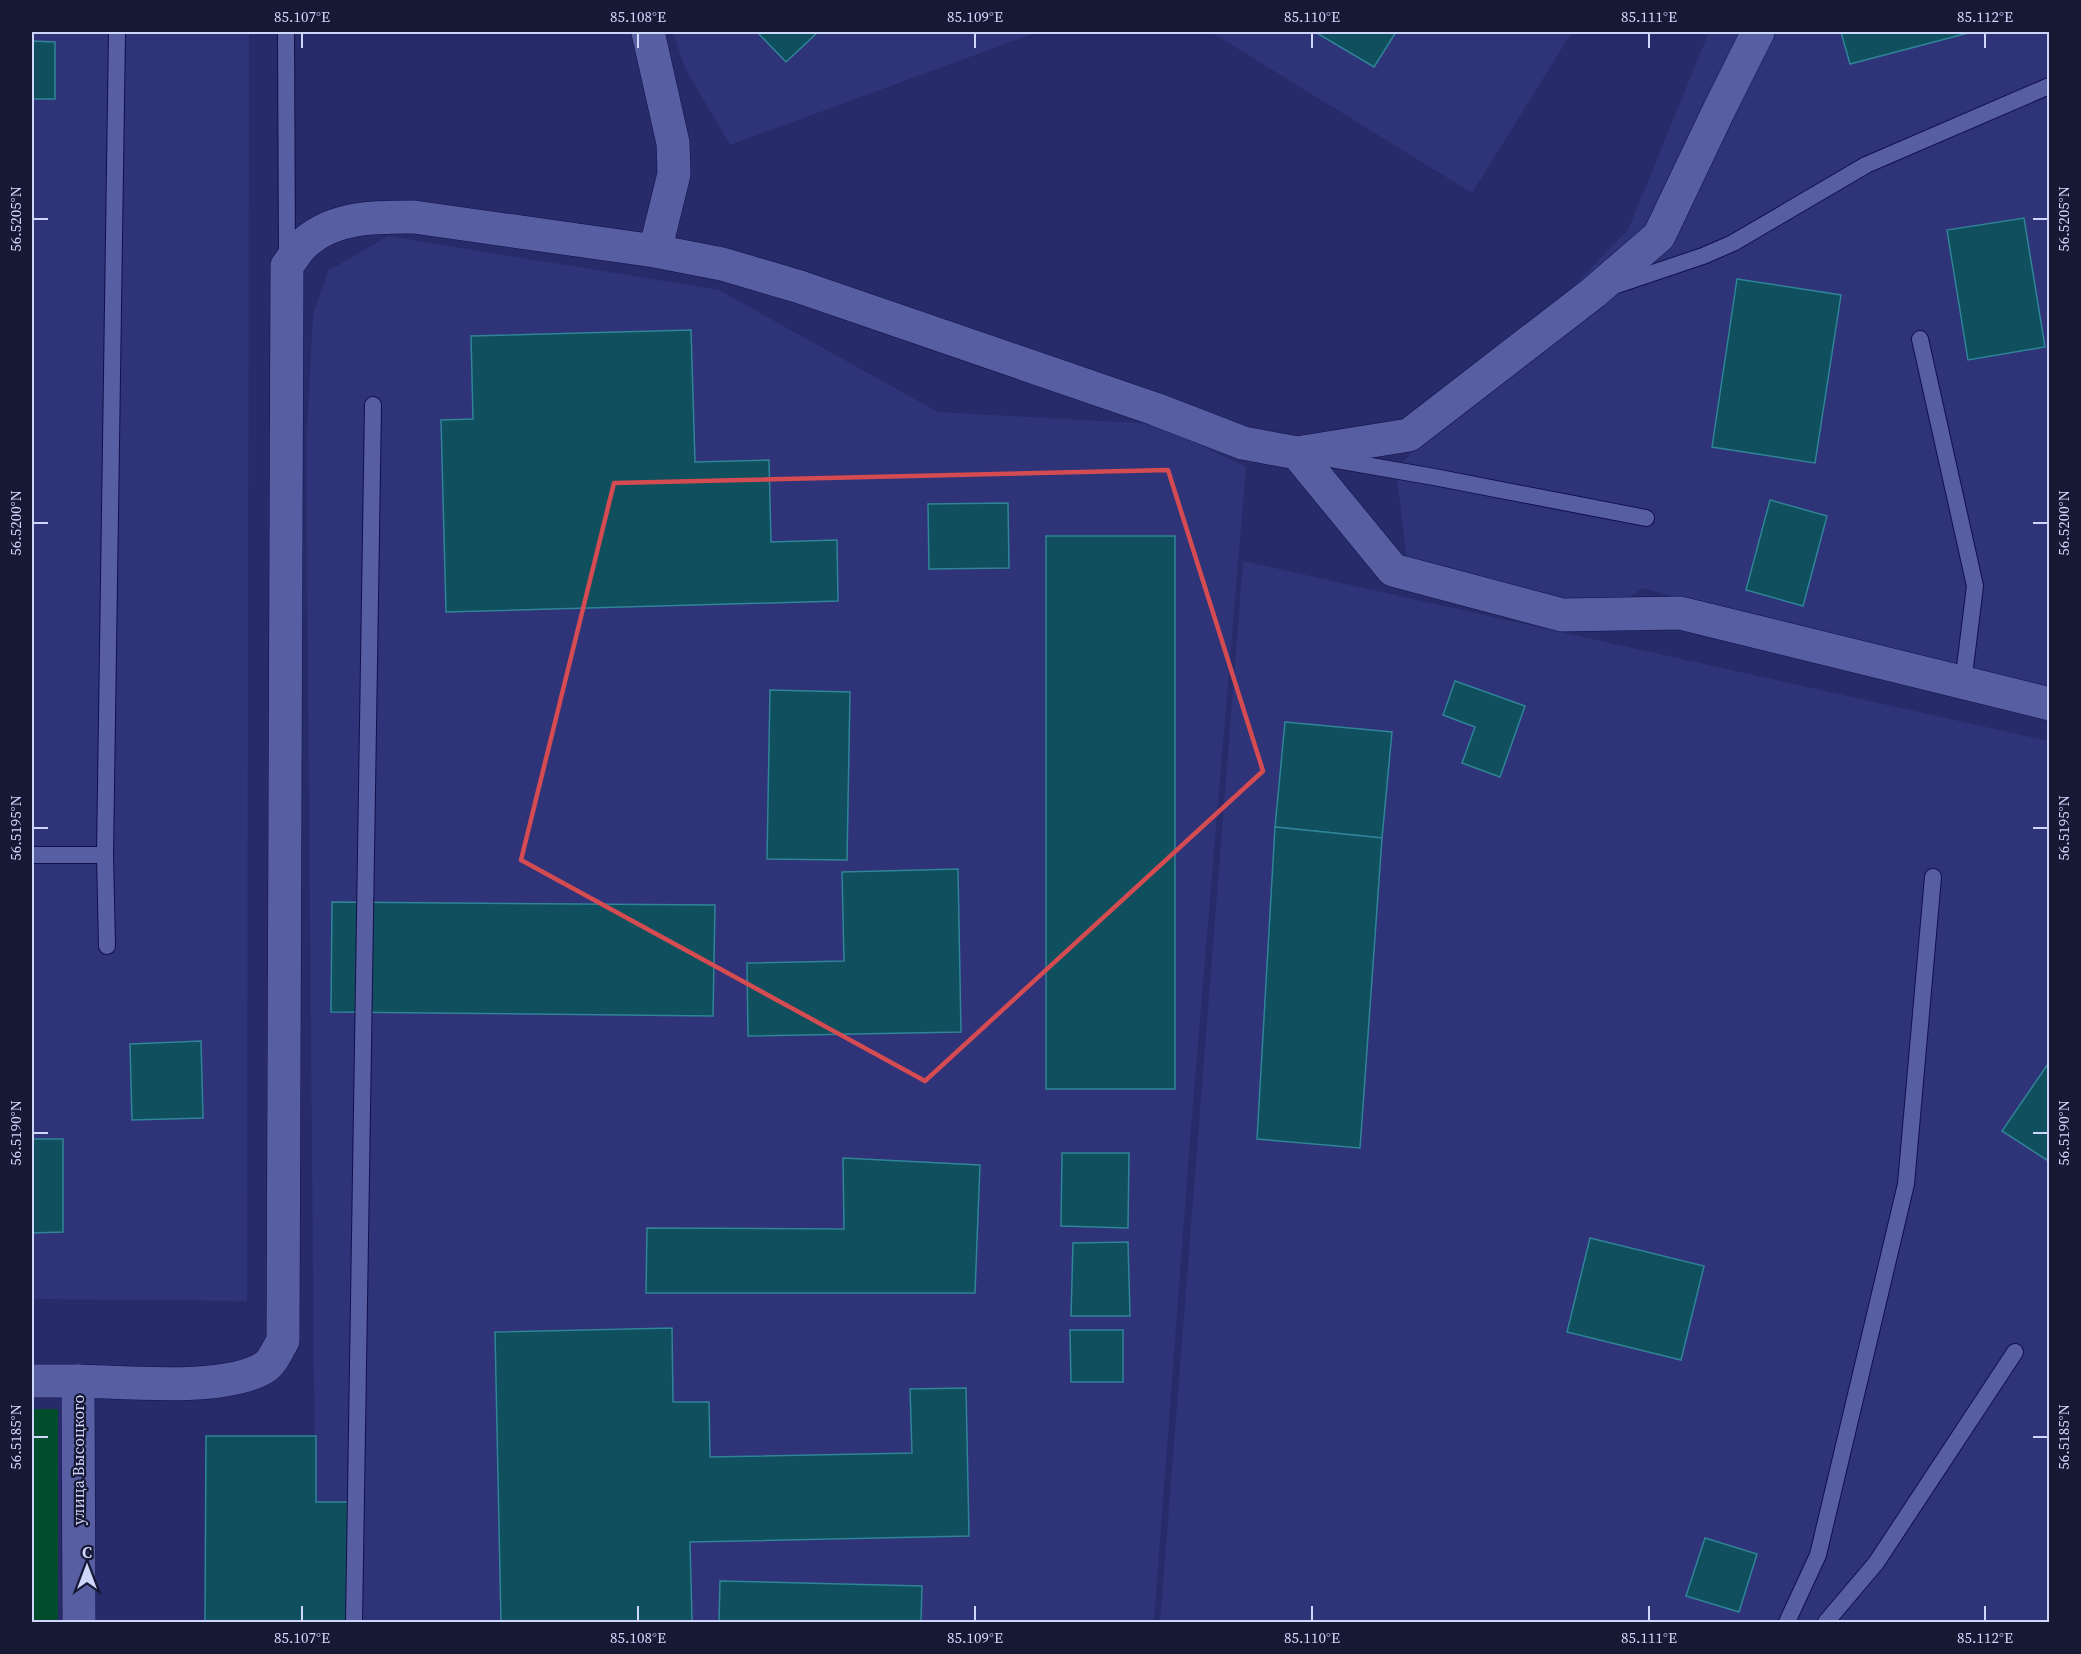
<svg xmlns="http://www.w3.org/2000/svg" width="2081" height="1654" viewBox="0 0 2081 1654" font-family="'Source Serif 4',serif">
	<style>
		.built { fill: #2f3378 }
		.green { fill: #014c2b }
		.building { fill: #104f5d; stroke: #2f8498; stroke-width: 1.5 }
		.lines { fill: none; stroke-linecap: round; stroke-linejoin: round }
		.service-casing { stroke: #130f4b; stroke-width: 18 }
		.minor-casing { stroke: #130f4b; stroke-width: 34 }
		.service { stroke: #575fa2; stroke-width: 16 }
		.minor { stroke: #575fa2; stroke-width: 33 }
		.marked { fill: none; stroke: #d54b52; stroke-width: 4.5; stroke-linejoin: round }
		.ticks { fill: none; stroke: #cfd6fc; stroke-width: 2 }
		.labels { text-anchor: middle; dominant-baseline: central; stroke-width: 4.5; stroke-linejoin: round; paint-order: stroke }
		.street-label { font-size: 16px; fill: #cfd6fc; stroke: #161834 }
		.neatline { fill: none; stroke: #cfd6fc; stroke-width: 2 }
		.ticks-label { font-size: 15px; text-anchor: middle; fill: #cfd6fc }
	</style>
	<rect width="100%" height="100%" fill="#282b69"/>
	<g class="built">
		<path d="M32 32H249L247 1301 32 1299Z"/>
		<path d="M673 32H1038L730 145 685 68Z"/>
		<path d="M1211 32H1572L1472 193Z"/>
		<path d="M1709 32H2049V696L1642 588 1621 604H1551L1407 562 1396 469 1628 230Z"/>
		<path d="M388 236 719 290 938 412 1157 424 1246 467 1190 1140 1154 1622H316L306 447 313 315 328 271Z"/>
		<path d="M1243 561 2049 741V1622H1160Z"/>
	</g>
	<rect class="green" x="32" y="1409" width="26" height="213"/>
	<g class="building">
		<path d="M757 32H818L786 62Z"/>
		<path d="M1315 32H1396L1374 67Z"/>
		<path d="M1841 32H1972L1850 64Z"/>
		<path d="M32 41 55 42V99H32Z"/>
		<path d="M2024 218 2045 347 1968 360 1947 230Z"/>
		<path d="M1737 279 1841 295 1815 463 1712 447Z"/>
		<path d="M691 330 695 462 769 460 771 542 837 540 838 601 446 612 441 420 473 419 471 336Z"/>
		<path d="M1770 500 1827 516 1803 606 1746 590Z"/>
		<path d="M1008 503 1009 568 929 569 928 504Z"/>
		<rect x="1046" y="536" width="129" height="553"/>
		<path d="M1455 681 1525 706 1500 777 1462 763 1475 727 1443 715Z"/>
		<path d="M770 690 850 692 847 860 767 859Z"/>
		<path d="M1285 722 1392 732 1382 838 1275 827Z"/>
		<path d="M1275 827 1382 838 1360 1148 1257 1139Z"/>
		<path d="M958 869 961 1032 748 1036 747 963 844 961 842 872Z"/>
		<path d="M332 902 715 905 713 1016 331 1012Z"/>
		<path d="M201 1041 203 1118 132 1120 130 1044Z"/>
		<path d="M2050 1061V1162L2002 1131Z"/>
		<path d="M32 1139H63V1232L32 1233Z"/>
		<path d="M1062 1153H1129L1128 1228 1061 1226Z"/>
		<path d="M843 1158 980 1165 975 1293H646L647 1228 844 1229Z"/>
		<path d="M1590 1238 1704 1266 1681 1360 1567 1332Z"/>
		<path d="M1128 1242 1130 1316H1071L1073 1243Z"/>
		<path d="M672 1328 673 1402H709L710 1457 912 1453 910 1389 966 1388 969 1536 690 1542 692 1622H501L495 1332Z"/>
		<path d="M1070 1330H1123V1382H1071Z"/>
		<path d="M206 1436H316V1502H355L354 1622H205Z"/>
		<path d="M1705 1538 1757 1554 1739 1612 1686 1596Z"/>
		<path d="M720 1581 922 1586 921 1622H719Z"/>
	</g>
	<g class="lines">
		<g class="service-casing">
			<g id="service">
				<path d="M286 32 287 260"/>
				<path d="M1614 286 1703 256 1733 243 1866 165 2049 86"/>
				<path d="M1920 339 1975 586 1963 683"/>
				<path d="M1325 458 1434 477 1646 518"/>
				<path d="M32 855H105"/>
				<path d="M107 946 105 855 117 32"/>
				<path d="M354 1622 373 405"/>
				<path d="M1787 1622 1818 1555 1906 1184 1933 877"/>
				<path d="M1826 1622 1876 1563 2015 1352"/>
			</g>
		</g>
		<g class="minor-casing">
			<g id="minor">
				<path d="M648 32 673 143 674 174 655 251"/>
				<path d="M1297 453 1409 435 1593 293 1659 236 1719 110 1758 32"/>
				<path d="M32 1381H78L79 1622"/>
				<path d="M78 1381C126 1382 226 1392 265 1367 273 1362 278 1348 283 1341L287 266C293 258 299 247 307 241 337 216 377 217 414 217L655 251 722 264 800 287 1155 409 1243 443 1297 453 1393 570 1562 615 1680 613 2050 704"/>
			</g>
		</g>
		<use href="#service" class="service"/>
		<use href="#minor" class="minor"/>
	</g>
	<path class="marked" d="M1168 470 1263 771 925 1081 521 860 614 483Z"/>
	<path class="ticks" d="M302 33V48M638 33V48M975 33V48M1312 33V48M1649 33V48M1985 33V48M33 219H48M2033 219H2048M33 523H48M2033 523H2048M33 828H48M2033 828H2048M33 1133H48M2033 1133H2048M33 1437H48M2033 1437H2048M302 1606V1621M638 1606V1621M975 1606V1621M1312 1606V1621M1649 1606V1621M1985 1606V1621"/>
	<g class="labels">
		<g class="street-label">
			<text transform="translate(78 1460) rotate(-90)">улица Высоцкого</text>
		</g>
	</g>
	<rect width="2081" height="1654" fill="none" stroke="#161834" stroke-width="66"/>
	<g transform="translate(87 1567)" stroke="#161834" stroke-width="4.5" paint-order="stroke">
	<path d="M0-4.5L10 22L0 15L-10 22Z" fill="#cfd6fc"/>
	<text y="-9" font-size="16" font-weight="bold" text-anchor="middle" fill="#cfd6fc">С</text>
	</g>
	<rect x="33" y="33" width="2015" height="1588" class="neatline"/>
	<g class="ticks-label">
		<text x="302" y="22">85.107°E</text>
		<text x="638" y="22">85.108°E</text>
		<text x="975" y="22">85.109°E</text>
		<text x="1312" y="22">85.110°E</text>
		<text x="1649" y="22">85.111°E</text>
		<text x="1985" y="22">85.112°E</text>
		<text transform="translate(16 219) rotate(-90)" y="5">56.5205°N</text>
		<text transform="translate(2064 219) rotate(-90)" y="5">56.5205°N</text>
		<text transform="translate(16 523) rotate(-90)" y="5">56.5200°N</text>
		<text transform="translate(2064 523) rotate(-90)" y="5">56.5200°N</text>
		<text transform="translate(16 828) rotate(-90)" y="5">56.5195°N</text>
		<text transform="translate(2064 828) rotate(-90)" y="5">56.5195°N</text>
		<text transform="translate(16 1133) rotate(-90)" y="5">56.5190°N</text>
		<text transform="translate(2064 1133) rotate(-90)" y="5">56.5190°N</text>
		<text transform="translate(16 1437) rotate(-90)" y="5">56.5185°N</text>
		<text transform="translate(2064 1437) rotate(-90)" y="5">56.5185°N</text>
		<text x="302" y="1643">85.107°E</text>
		<text x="638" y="1643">85.108°E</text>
		<text x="975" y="1643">85.109°E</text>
		<text x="1312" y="1643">85.110°E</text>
		<text x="1649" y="1643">85.111°E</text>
		<text x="1985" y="1643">85.112°E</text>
	</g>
</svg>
